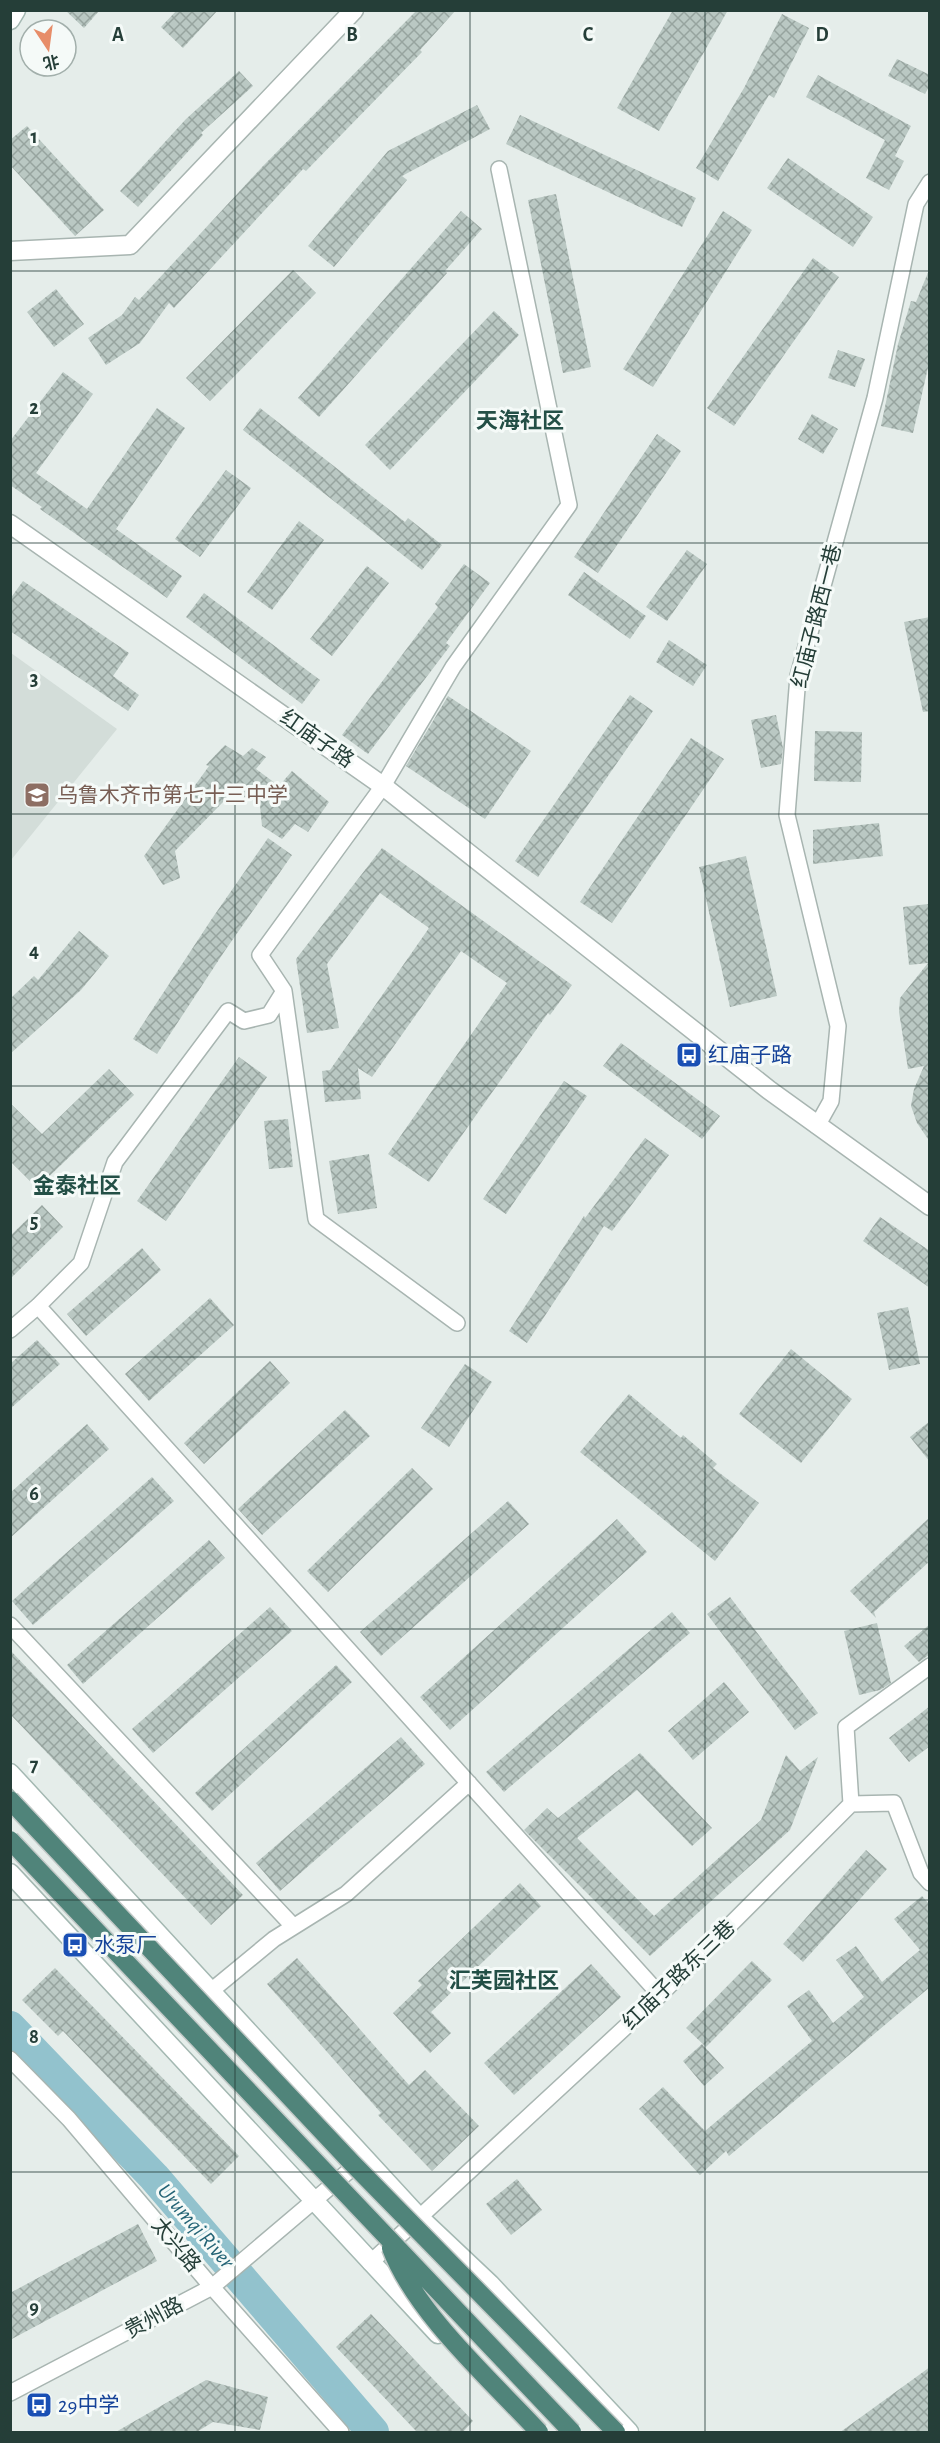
<svg xmlns="http://www.w3.org/2000/svg" width="940" height="2443" viewBox="0 0 940 2443" font-family="'Alegreya Sans','Noto Sans SC',sans-serif">
	<style>
		.built { fill: #d3ddd9 }
		.lines { fill: none; stroke-linecap: round; stroke-linejoin: round }
		.river { stroke: #92c2cd; stroke-width: 32 }
		.building { fill: url(#building-cross-hatch) }
		.minor-casing { stroke: #a8b5b1; stroke-width: 18 }
		.tertiary-casing { stroke: #a8b5b1; stroke-width: 21 }
		.secondary-casing { stroke: #a4b8b2; stroke-width: 21 }
		.minor { stroke: #fff; stroke-width: 15 }
		.tertiary { stroke: #fff; stroke-width: 18 }
		.secondary { stroke: #fff; stroke-width: 18 }
		.trunk-bridge-casing { stroke: #c2c9c7; stroke-width: 21; stroke-linecap: butt }
		.trunk-bridge { stroke: #50847a; stroke-width: 18 }
		.grid { fill: none; stroke: #253e38; stroke-width: 1.5; stroke-opacity: 0.55 }
		.labels { text-anchor: middle; dominant-baseline: central; stroke-width: 6; stroke-linejoin: round; paint-order: stroke }
		.street-label { font-size: 21px; fill: #253e38; stroke: #f5faf8 }
		.education-label { font-size: 21px; fill: #785e54; stroke: #f5faf8; text-anchor: start }
		.transit-label { font-size: 21px; fill: #164399; stroke: #f5faf8; text-anchor: start }
		.neighbourhood-label { font-size: 22px; font-weight: bold; fill: #234f46; stroke: #f5faf8 }
		.water-label { font-size: 22px; font-style: italic; fill: #246476; stroke: #f5faf8 }
		.grid-label { font-size: 20px; text-anchor: middle; font-weight: bold; fill: #253e38; stroke: #f5faf8; stroke-width: 6; stroke-linejoin: round; paint-order: stroke }
	</style>
	<defs>
		<pattern id="building-cross-hatch" width="8" height="8" patternUnits="userSpaceOnUse" patternTransform="scale(1.5)"><rect width="8" height="8" fill="#bac8c3"/><path d="M0 0l8 8M0 8l8-8" fill="none" stroke="#97a49f"/></pattern>
	</defs>
	<rect width="100%" height="100%" fill="#e5edea"/>
	<path class="built" d="M11,653L117,729L11,860Z"/>
	<g class="lines">
		<path class="river" d="M10,2027L154,2177L373,2432"/>
	</g>
	<path class="building" d="M65,10H100L84,28Z
		M177,10H218L183,48L161,27Z
		M417,10H456L420,50L422,52L306,171L303,169L174,308L169,303L140,343L106,365L88,338L122,315L135,297L139,300L263,166Z
		M673,10H728L659,131L617,108Z
		M782,14L809,28L774,98L769,95L718,181L696,168L744,88Z
		M897,59L930,75V85L925,94L888,76Z
		M239,71L253,86L201,133L203,135L138,207L120,191L186,119Z
		M818,75L911,126L895,156L904,161L889,190L866,178L885,140L806,97Z
		M477,105L490,129L402,176L407,180L334,267L308,246L388,151Z
		M520,115L696,198L682,227L506,144Z
		M27,126L104,210L75,236L10,165V140Z
		M788,158L873,217L853,247L767,188Z
		M556,194L591,367L563,373L528,200Z
		M461,211L482,229L445,271L447,273L319,417L298,398Z
		M723,211L752,230L653,387L623,369Z
		M813,258L839,277L734,426L707,408Z
		M293,270L316,293L210,401L186,378Z
		M929,270L930,359L913,433L881,426L898,344L911,301L916,302Z
		M56,289L84,324L54,347L27,312Z
		M494,311L519,335L390,470L365,445Z
		M838,350L865,359L855,387L828,378Z
		M63,372L93,394L36,473L87,509L157,408L185,428L116,529L182,576L167,598L40,509L42,507L10,485V441Z
		M260,408L405,522L408,518L442,545L422,570L243,430Z
		M812,414L838,429L823,454L798,439Z
		M657,434L681,451L598,573L574,557Z
		M226,470L251,488L200,557L175,539Z
		M299,521L324,540L272,610L247,592Z
		M687,550L707,564L667,621L646,607Z
		M464,564L490,583L446,643L450,646L368,754L342,735L438,607L435,604Z
		M367,566L389,583L332,656L310,639Z
		M584,572L646,616L630,639L568,595Z
		M23,581L129,653L113,676L139,695L128,711L10,631V599Z
		M204,593L320,680L302,704L186,617Z
		M930,617V711L923,712L904,622Z
		M669,640L707,665L693,686L656,662Z
		M630,695L653,711L538,877L515,861Z
		M448,696L531,751L485,819L406,766Z
		M776,715L783,748L781,764L761,768L751,720Z
		M815,731L862,732L861,782L814,781Z
		M691,738L724,759L612,923L580,902Z
		M225,745L243,756L252,748L266,757L256,769L279,786L292,771L329,802L308,832L295,824L282,839L262,826L259,795L224,801L175,851L180,878L163,885L144,856L209,766L206,765Z
		M879,823L883,856L813,864V830Z
		M268,838L292,855L224,952L157,1054L133,1039L211,920Z
		M382,848L572,985L550,1015L548,1013L429,1182L388,1154L507,983L461,951L372,1077L358,1068L361,1099L325,1102L322,1071L330,1070L429,928L380,893L327,964L339,1028L307,1033L296,959Z
		M746,856L777,996L730,1007L699,867Z
		M928,904L930,921V1142L917,1123L911,1106L914,1089L924,1066L908,1069L899,1012L900,998L928,963L909,965L903,907Z
		M79,931L109,956L81,990L10,1054V999L34,976L38,980Z
		M621,1043L720,1116L702,1139L603,1066Z
		M239,1057L267,1077L166,1221L137,1201Z
		M109,1069L134,1095L37,1188L10,1161V1103L42,1134Z
		M564,1081L587,1096L506,1214L483,1199Z
		M288,1119L293,1167L269,1169L264,1121Z
		M645,1138L669,1155L612,1231L604,1226L527,1343L509,1331L584,1216L585,1218Z
		M369,1154L377,1208L338,1214L329,1161Z
		M42,1205L63,1227L10,1279V1236Z
		M880,1217L930,1251V1288L863,1241Z
		M142,1248L161,1270L86,1336L67,1314Z
		M210,1298L234,1325L149,1401L125,1374Z
		M908,1307L920,1364L889,1370L877,1313Z
		M37,1340L60,1364L10,1409V1364Z
		M791,1349L852,1399L801,1463L739,1414Z
		M270,1361L290,1383L204,1464L184,1443Z
		M465,1364L492,1382L449,1447L421,1428Z
		M629,1394L681,1438L683,1435L717,1464L713,1468L759,1503L715,1561L580,1452Z
		M345,1410L370,1436L262,1535L238,1509Z
		M930,1421V1462L910,1437Z
		M87,1424L109,1449L10,1538V1493Z
		M412,1468L433,1489L328,1592L307,1571Z
		M152,1477L174,1501L33,1625L12,1601Z
		M508,1501L529,1524L381,1656L360,1632Z
		M930,1517V1561L874,1612L876,1618L850,1591Z
		M617,1519L647,1552L450,1730L420,1697Z
		M209,1540L225,1558L83,1684L67,1665Z
		M730,1597L818,1713L795,1730L707,1614Z
		M270,1607L292,1631L153,1753L132,1729Z
		M672,1612L690,1633L504,1792L486,1772Z
		M877,1623L891,1683L880,1690L859,1695L844,1631Z
		M930,1624V1654L919,1662L904,1646Z
		M10,1650L243,1895L211,1925L10,1714Z
		M336,1665L352,1682L212,1811L195,1793Z
		M724,1682L749,1712L693,1760L668,1731Z
		M930,1706V1746L909,1762L889,1738Z
		M401,1737L425,1764L280,1891L256,1863Z
		M640,1753L712,1828L692,1846L637,1790L577,1838L654,1916L761,1820L786,1755L800,1771L818,1757L790,1830L650,1956L524,1830L547,1808L558,1818Z
		M866,1850L887,1869L803,1962L783,1944Z
		M520,1883L541,1906L431,2012L451,2033L430,2053L393,2013L422,1985L418,1981Z
		M922,1896L930,1905V1987L729,2156L726,2151L700,2175L639,2109L663,2087L705,2131L812,2041L787,2006L809,1990L833,2023L864,1997L836,1960L856,1946L882,1982L920,1950L894,1919Z
		M297,1958L409,2085L425,2070L479,2126L432,2171L378,2115L381,2113L267,1984Z
		M752,1961L772,1980L706,2047L686,2028Z
		M591,1964L621,1997L514,2095L484,2063Z
		M55,1968L239,2156L211,2184L63,2031L58,2036L22,2000Z
		M702,2044L724,2068L704,2086L683,2061Z
		M517,2179L542,2210L511,2235L486,2204Z
		M138,2224L157,2261L10,2340V2293Z
		M371,2314L473,2421L462,2433H418L336,2347Z
		M930,2367V2433H839Z
		M206,2380L268,2397L260,2430L213,2422L195,2433H114Z"/>
	<g class="lines">
		<g class="minor-casing">
			<path id="minor" d="M817,1126L831,1101L838,1026L787,815L798,676L875,398L916,204L930,182
				M38,1306L660,1995
				M457,1323L316,1219L284,991L260,955L383,786L453,667L569,505L499,169
				M10,1330L38,1306L81,1263L115,1162L228,1011L244,1021L269,1015L284,991
				M10,1625L293,1926
				M851,1804L894,1803L921,1873L930,1883
				M211,1991L274,1939L346,1894L469,1783
				M10,2059L69,2119L212,2287L341,2432
				M370,2263L660,1995L851,1804L846,1727L930,1666
				M10,2393L212,2287L363,2159"/>
		</g>
		<g class="tertiary-casing">
			<path id="tertiary" d="M10,251L130,245L354,10
				M10,524L383,786L769,1090L930,1206"/>
		</g>
		<g class="secondary-casing">
			<path id="secondary" d="M10,20L16,10
				M10,1773L419,2217L490,2284L629,2432
				M10,1873L438,2334"/>
		</g>
		<use href="#minor" class="minor"/>
		<use href="#tertiary" class="tertiary"/>
		<use href="#secondary" class="secondary"/>
		<g class="trunk-bridge-casing">
			<path id="trunk-bridge" d="M10,1800L352,2163L616,2432
				M10,1840L572,2432
				M391,2248C416,2314 491,2380 539,2432"/>
		</g>
		<use href="#trunk-bridge" class="trunk-bridge"/>
	</g>
	<path class="grid" d="M235,10V2432M470,10V2432M705,10V2432M10,271H930M10,543H930M10,814H930M10,1086H930M10,1357H930M10,1629H930M10,1900H930M10,2172H930"/>
	<defs>
		<g id="school-square" transform="scale(1.35)"><rect x="-9" y="-9" width="18" height="18" rx="4" fill="#8d6e63" stroke="#f5faf8"/><path d="M0-5L7-2L0 1L-7-2ZM-4 1L0 2.5L4 1V4Q0 6-4 4Z" fill="#fff"/></g>
		<g id="bus-square" transform="scale(1.35)"><rect x="-9" y="-9" width="18" height="18" rx="4" fill="#1a4fb4" stroke="#f5faf8"/><path d="M-5-6H5V4H4V6H2V4H-2V6H-4V4H-5ZM-3.5-4V0h7V-4ZM-3.5 1.2v1.5H-2V1.2ZM2 1.2v1.5H3.5V1.2Z" fill="#fff"/></g>
	</defs>
	<g fill-rule="evenodd">
		<use href="#school-square" x="37" y="795"/>
		<use href="#bus-square" x="689" y="1055"/>
		<use href="#bus-square" x="75" y="1945"/>
		<use href="#bus-square" x="39" y="2405"/>
	</g>
	<g class="labels">
		<g class="street-label">
			<text transform="translate(817 616) rotate(-76)">红庙子路西一巷</text>
			<text transform="translate(317 739) rotate(35)">红庙子路</text>
			<text transform="translate(679 1975) rotate(-44)">红庙子路东三巷</text>
			<text transform="translate(176 2245) rotate(50)">太兴路</text>
			<text transform="translate(154 2318) rotate(-28)">贵州路</text>
		</g>
		<g class="education-label">
			<text x="57" y="795">乌鲁木齐市第七十三中学</text>
		</g>
		<g class="transit-label">
			<text x="708" y="1055">红庙子路</text>
			<text x="94" y="1945">水泵厂</text>
			<text x="58" y="2405">29中学</text>
		</g>
		<g class="neighbourhood-label">
			<text x="520" y="421">天海社区</text>
			<text x="77" y="1186">金泰社区</text>
			<text x="504" y="1981">汇芙园社区</text>
		</g>
		<g class="water-label">
			<text transform="translate(196 2226) rotate(49)">Urumqi River</text>
		</g>
	</g>
	<g class="grid-label">
		<text x="118" y="41">A</text>
		<text x="352" y="41">B</text>
		<text x="588" y="41">C</text>
		<text x="822" y="41">D</text>
		<text x="34" y="143">1</text>
		<text x="34" y="414">2</text>
		<text x="34" y="685">3</text>
		<text x="34" y="957">4</text>
		<text x="34" y="1228">5</text>
		<text x="34" y="1500">6</text>
		<text x="34" y="1771">7</text>
		<text x="34" y="2043">8</text>
		<text x="34" y="2314">9</text>
	</g>
	<rect width="940" height="2443" fill="none" stroke="#253e38" stroke-width="24"/>
	<g transform="translate(48 48) rotate(167)"><circle r="28" fill="#f5faf8" stroke="#a2afab" stroke-width="1.5"/>
	<path d="M0-4.5L10 22L0 15L-10 22Z" fill="#e78d69"/>
	<text y="-9" font-size="16" font-weight="bold" text-anchor="middle" fill="#253e38">北</text>
	</g>
</svg>
